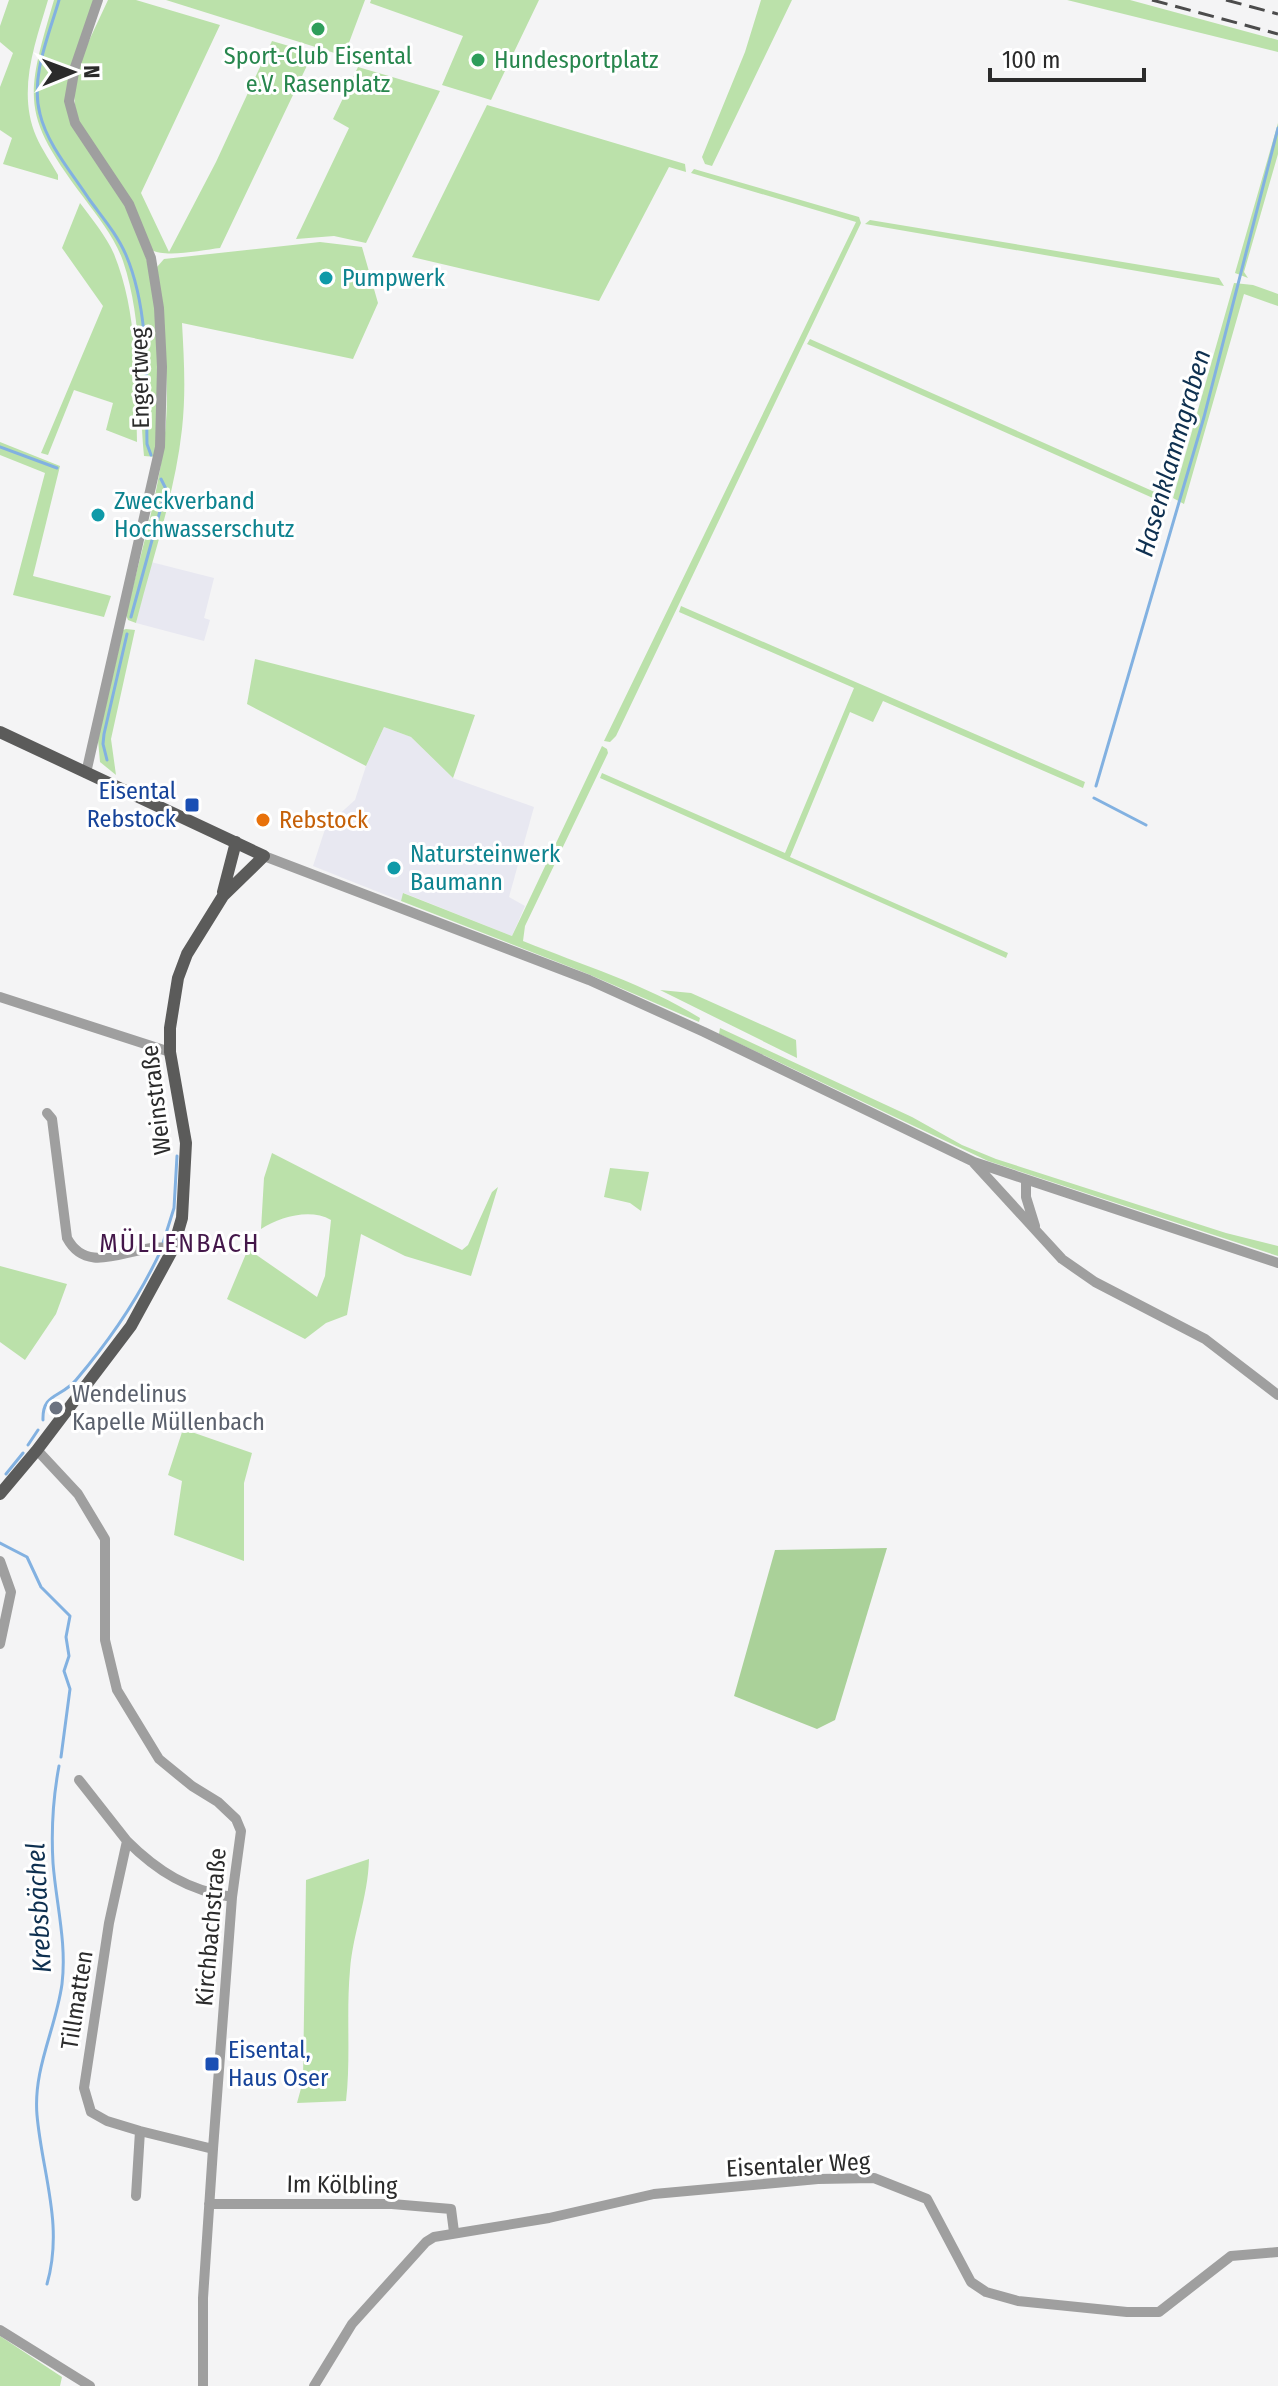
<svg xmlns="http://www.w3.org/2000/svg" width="1278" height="2386" viewBox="0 0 1278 2386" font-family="'Fira Sans Condensed',sans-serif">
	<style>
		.built { fill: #e8e8f1 }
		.green { fill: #bbe1aa }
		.forest { fill: #aad199 }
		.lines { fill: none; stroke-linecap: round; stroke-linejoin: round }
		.stream { stroke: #82b1e1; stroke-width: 3 }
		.minor { stroke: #9f9f9f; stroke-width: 10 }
		.major { stroke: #5b5b5a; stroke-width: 12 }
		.rail { stroke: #4c4c4c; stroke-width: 3; stroke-dasharray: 16 8; stroke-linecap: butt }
		.leisure-dot { fill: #2e9e5b; stroke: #fff; stroke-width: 3 }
		.culture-dot { fill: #0f9aa8; stroke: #fff; stroke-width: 3 }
		.transit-dot { fill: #1a4fb4; stroke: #fff; stroke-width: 3 }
		.food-dot { fill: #e8710a; stroke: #fff; stroke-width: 3 }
		.worship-dot { fill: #6b7280; stroke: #fff; stroke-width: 3 }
		.labels { text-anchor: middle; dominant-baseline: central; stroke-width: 6; stroke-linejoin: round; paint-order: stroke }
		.leisure-label { font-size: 24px; fill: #27864d; stroke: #fff }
		.culture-label { font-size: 24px; fill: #0d838f; stroke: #fff; text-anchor: start }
		.street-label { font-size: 24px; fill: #2b2b2b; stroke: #fff }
		.transit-label { font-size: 24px; fill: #164399; stroke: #fff; text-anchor: end }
		.food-label { font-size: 24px; fill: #c56008; stroke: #fff; text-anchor: start }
		.worship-label { font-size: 24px; fill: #5b616d; stroke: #fff; text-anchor: start }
		.water-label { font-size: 26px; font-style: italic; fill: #0e3050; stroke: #fff }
		.neighbourhood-label { font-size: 26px; letter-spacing: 2px; fill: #44174a; stroke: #fff }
	</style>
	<rect width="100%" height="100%" fill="#f4f4f5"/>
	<path class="built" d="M151,562L214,578L204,618L210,620L204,641L136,623Z
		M384,727L411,737L453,778L534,807L509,897L525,906L512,936L404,893L401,901L313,866L326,826L355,800L366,766Z"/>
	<path class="green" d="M9,0H48C35,44 17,91 36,136C42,150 51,162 58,175V180L3,164L12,138L0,130V87L13,53L0,42V26Z
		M54,0H95L70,71L71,123L134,219L150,271L156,304L159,369L156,457L144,456C138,390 144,324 123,261C115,238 98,217 84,198C21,114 25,99 54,0Z
		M108,0H136L220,25L141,193L169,252L216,162L272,41L313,53L220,248C203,250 166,258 152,250L131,200L79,124L75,106L74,93L79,62Z
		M166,0H365L344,56Z
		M371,0H539L491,100L442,85L463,36L370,3Z
		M761,0H792L712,166L705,164L702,157L745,52Z
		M1067,0H1130L1278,40V52Z
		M358,67L440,91L366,243L334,236L296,239L349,128L333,119Z
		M487,105L685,164L686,172L669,167L599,301L412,257Z
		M1278,123V154L1244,272L1248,278L1235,273Z
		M694,169L859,217L861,223L616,736L610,742L604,741L856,222L691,173Z
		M80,203C92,219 106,236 114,254C138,313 136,380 137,442L106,430L113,403L74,390L48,455L41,453L103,306L62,248Z
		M870,220L1219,278L1224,286L865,224Z
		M320,242L362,247L378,303L353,359L182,323C184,359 186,393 182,429C175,494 152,559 136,623L128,620L126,615C140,555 159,494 165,433C171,379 161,321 157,267L164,259Z
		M1234,283L1253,285L1278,294V306L1244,294L1184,504L1173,498Z
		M810,339L1166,497L1164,503L807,344Z
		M0,442L60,466L33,576L111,596L104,617L13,595L45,473L0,455Z
		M681,606L1085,782L1083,788L883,701L873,722L850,712L790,857L1008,953L1006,958L600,778L602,773L785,853L854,688L679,612Z
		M126,629L135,630L111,739L116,775L100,762L98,740L123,630Z
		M255,659L475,715L453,778L411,737L384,727L366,766L247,704Z
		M602,746L607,749L608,753L525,926L523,941C582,965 645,984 700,1018L699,1022L588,974L401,901L403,893L512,936Z
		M660,990L691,993L796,1040L797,1058Z
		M720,1028L912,1117L962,1145L996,1159L1226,1233L1278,1246V1256L988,1161L719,1034Z
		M272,1153L462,1250L468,1245L492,1192L498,1187L471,1276L405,1256L361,1234L347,1315L326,1323L305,1339L227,1299L248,1249L317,1297L325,1276L331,1220C310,1208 280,1217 261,1229L264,1178Z
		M610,1168L649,1172L641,1211L630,1203L604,1197Z
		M0,1266L67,1284L56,1314L25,1360L0,1342Z
		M183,1429L252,1453L244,1483V1561L174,1535L182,1481L168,1475Z
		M369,1859C368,1898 353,1932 350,1970C346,2014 351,2058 346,2101L297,2103L303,2081L306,1880Z
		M0,2336L62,2377L60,2386H0Z"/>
	<path class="forest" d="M887,1548L835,1720L817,1729L734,1696L775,1550Z"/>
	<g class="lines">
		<path class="stream" d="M59,0C49,35 30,77 40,114C47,144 72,173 89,199C102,217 117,234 126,255C150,311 146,384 147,444L151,455
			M0,447L57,468
			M131,617L166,489L161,479
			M107,760L103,744L104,734L127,634
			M1096,786L1204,417L1278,128
			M1094,798L1146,825
			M163,1243L174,1208L177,1156
			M43,1420C42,1393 61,1398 76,1380C110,1340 139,1298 161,1250
			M28,1445L38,1430
			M6,1474L23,1453
			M0,1543L27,1557L41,1587L70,1616L66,1637L69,1656L64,1671L70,1689L61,1757
			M47,2284C64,2225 42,2173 37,2115C33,2069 56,2028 62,1984C67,1943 56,1903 53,1863C51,1829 53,1798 59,1766"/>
		<path class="minor" d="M86,773L160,447L162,367L159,308L151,258L129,204L75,123L69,101L75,67L98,0
			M264,856L589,980L704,1032L974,1162L1278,1263
			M0,997L170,1052
			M47,1113L52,1119L67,1238C90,1281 137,1239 173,1249
			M974,1163L1062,1259L1095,1282L1205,1339L1278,1395
			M1026,1180V1197L1035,1226
			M37,1450L78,1494L105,1539V1640L117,1690L159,1759L192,1786L218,1802L236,1819L241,1831L232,1897L213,2149L203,2298V2386
			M0,1561L11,1592L0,1644
			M79,1780L127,1841
			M213,2149L140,2131L107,2121L91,2112L84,2088L109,1923L127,1841C157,1871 189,1891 232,1897
			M136,2196L140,2131
			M209,2204H392L451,2209L454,2232
			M0,2330L90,2386
			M314,2386L352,2324L426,2242L434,2237L549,2218L654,2194L818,2179L874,2178L927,2199L971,2282L986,2292L1018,2301L1127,2312H1159L1231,2256L1278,2252"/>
		<path class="major" d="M0,732L264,856L223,896L187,954L178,978L170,1028V1052L186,1143L182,1218L173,1249L131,1326L37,1450L0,1494
			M223,892L236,842"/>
		<path class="rail" d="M1152,0L1278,34
			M1226,0L1278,14"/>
	</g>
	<g class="leisure-dot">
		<circle cx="318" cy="29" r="8"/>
		<circle cx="478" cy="60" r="8"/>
	</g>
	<g class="culture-dot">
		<circle cx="326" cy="278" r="8"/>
		<circle cx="98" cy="515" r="8"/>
		<circle cx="394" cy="868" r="8"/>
	</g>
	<g class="transit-dot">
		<rect x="184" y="797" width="16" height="16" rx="4"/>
		<rect x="204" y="2056" width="16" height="16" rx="4"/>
	</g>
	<circle class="food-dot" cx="263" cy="820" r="8"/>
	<circle class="worship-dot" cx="56" cy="1408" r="8"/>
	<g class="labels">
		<g class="leisure-label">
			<text x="318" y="56">Sport-Club Eisental<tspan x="318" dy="28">e.V. Rasenplatz</tspan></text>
			<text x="494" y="60" text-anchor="start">Hundesportplatz</text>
		</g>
		<g class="culture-label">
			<text x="342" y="278">Pumpwerk</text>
			<text x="114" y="501">Zweckverband<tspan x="114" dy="28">Hochwasserschutz</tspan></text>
			<text x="410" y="854">Natursteinwerk<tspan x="410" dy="28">Baumann</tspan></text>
		</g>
		<g class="street-label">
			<text transform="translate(140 378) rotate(-91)">Engertweg</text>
			<text transform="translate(156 1100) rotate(-97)">Weinstraße</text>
			<text transform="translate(211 1927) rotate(-85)">Kirchbachstraße</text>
			<text transform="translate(77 2000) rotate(-81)">Tillmatten</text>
			<text transform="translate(798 2165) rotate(-3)">Eisentaler Weg</text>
			<text transform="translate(342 2185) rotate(1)">Im Kölbling</text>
		</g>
		<g class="transit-label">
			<text x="176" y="791">Eisental<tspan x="176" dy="28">Rebstock</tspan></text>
			<text x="228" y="2050" text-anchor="start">Eisental,<tspan x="228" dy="28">Haus Oser</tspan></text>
		</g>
		<g class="food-label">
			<text x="279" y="820">Rebstock</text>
		</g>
		<g class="worship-label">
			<text x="72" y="1394">Wendelinus<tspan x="72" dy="28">Kapelle Müllenbach</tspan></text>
		</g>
		<g class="water-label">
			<text transform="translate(1173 453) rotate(-74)">Hasenklammgraben</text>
			<text transform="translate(39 1908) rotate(-93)">Krebsbächel</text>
		</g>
		<g class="neighbourhood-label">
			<text x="180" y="1243">MÜLLENBACH</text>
		</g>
	</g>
	<g transform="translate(72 72) rotate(89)" stroke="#ffffff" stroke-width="6" paint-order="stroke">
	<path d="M0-6L14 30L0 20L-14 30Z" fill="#2b2b2b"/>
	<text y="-12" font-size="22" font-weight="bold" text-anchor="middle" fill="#2b2b2b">N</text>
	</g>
	<path d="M990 68v12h154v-12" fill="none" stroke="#2b2b2b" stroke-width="4"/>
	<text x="1002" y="68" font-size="24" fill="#2b2b2b" stroke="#ffffff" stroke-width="6" paint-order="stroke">100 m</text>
</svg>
